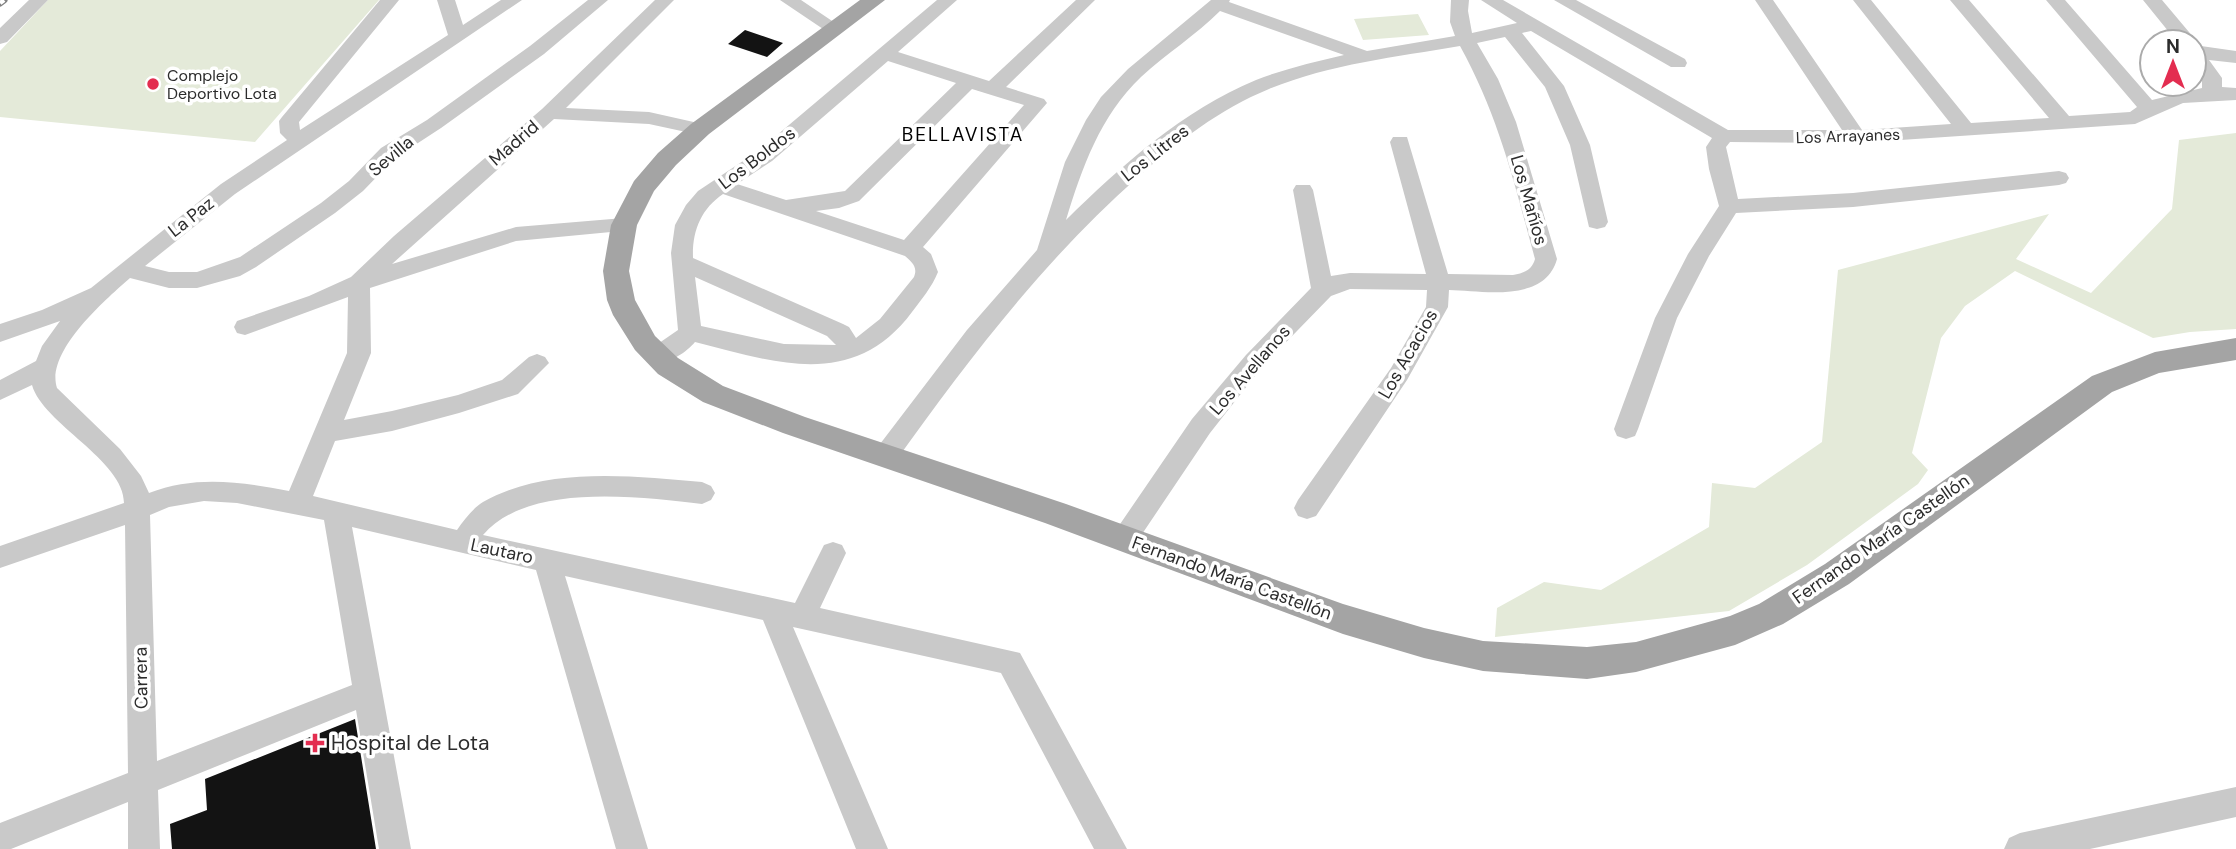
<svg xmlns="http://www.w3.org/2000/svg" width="2236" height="849" viewBox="0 0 2236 849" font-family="'DM Sans',sans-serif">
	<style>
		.green { fill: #e4ead9 }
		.building { fill: #131313 }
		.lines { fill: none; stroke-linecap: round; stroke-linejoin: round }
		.minor { fill: #c9c9c9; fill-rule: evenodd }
		.major { fill: #a4a4a4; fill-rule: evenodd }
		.rail-casing { stroke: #818181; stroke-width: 7 }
		.rail { stroke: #fff; stroke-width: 4.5; stroke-dasharray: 13; stroke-linecap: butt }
		.poi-dot { fill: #e32d50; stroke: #fff; stroke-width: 2.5 }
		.labels { text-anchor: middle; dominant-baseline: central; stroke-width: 7; stroke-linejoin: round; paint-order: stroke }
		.far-poi-label { font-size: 16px; fill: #2c2c2c; stroke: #fff; text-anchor: start }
		.far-street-label { font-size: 16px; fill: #2c2c2c; stroke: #fff }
		.street-label { font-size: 18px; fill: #2c2c2c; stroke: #fff }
		.neighbourhood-label { font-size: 19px; letter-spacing: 2px; fill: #000; stroke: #fff }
		.near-poi-label { font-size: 21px; fill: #2c2c2c; stroke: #fff; text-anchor: start }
	</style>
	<rect width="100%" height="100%" fill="#fff"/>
	<path class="green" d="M48,0H379L255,142L0,117V51Z
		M1418,14L1429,35L1363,40L1354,19Z
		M2236,133V329L2190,332L2153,338L2015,271L1965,306L1941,338L1912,453L1928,470L1918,484L1807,565L1729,611L1495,637L1497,608L1544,582L1601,590L1709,527L1712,483L1755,488L1822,442L1838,270L2049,214L2016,259L2091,293L2172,209L2179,140Z"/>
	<path class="building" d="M745,30L783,43L767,57L728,44Z
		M355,719L376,849H172L170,824L207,810L205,779Z"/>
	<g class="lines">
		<path class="minor" d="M29,0H48L7,42L0,44V28Z
			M380,0H399L299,122L300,130L448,35L437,0H455L463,25L501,0H522L235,194L145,266L169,272H197L240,257L321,203L349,181L381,148L427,120L530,46L588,0H608L544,54L441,128L395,158L363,191L335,213L256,267L240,276L197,288H169L130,278C105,300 45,352 57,388L120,449L141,476L149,493C196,475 241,482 289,491L347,353L348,297L245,335L237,333L234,327L237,321L309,296L351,277L394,236L542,109L655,0H674L566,108L649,112L707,125L710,129L707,133L700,135L649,124L554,119L392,264L516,227L624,218L632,220L635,225L632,230L516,241L370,288L371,353L344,420L392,411L458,395L502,380L529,357L537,354L545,357L549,363L518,394L459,413L392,431L335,441L313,496L457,530C464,520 472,509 483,502C546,466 632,476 702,482L711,486L715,493L711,500L702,504C640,497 528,482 483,535L795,603L824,545L833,542L842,545L846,553L820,608L1020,653L1127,849H1094L1001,673L793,627L888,849H856L763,620L565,576L648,849H616L536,570L352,527L411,849H379L356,710L158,790L160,849H128V802L11,849H0V823L128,773L125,525L0,568V546L124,503C124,460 43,424 32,385L0,400V380L36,361L42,346L60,321L0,342V324L42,310L91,288L221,184L287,140L280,133L279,121L282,117ZM204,501L237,503L324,520L352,685L157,761L150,515L169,507Z
			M780,0H801L844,29L841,33H829Z
			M937,0H957L898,52L989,81L1076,0H1095L1006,87L1044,99L1047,103L923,247L931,254L938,272C932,287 921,300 912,312C853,391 775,362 695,342C685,354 664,367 649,362L645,356L649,350L678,330L671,253L675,225L686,205L698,191L758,151ZM888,61L956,83L845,191L786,200L737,184L772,161ZM972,89L1024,105L904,240L816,211L839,208L859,201ZM723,194L905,256C912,262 918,267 914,277L880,319L856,338L849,327L843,324L693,258C692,231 701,209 723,194ZM695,277L827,336L836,345L784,344L701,326Z
			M1211,0H1230L1229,2L1367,51L1455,36L1450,22L1451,0H1469L1468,11L1472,33L1517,23L1481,0H1503L1728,130H1842L1755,0H1773L1862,130L1951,124L1853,0H1871L1971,123L2049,118L1950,0H1969L2069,116L2130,112L2137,107L2046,0H2065L2152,100L2202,88V78L2194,65V45L2236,51V63L2209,60L2222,78V87L2236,88V100L2183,103L2135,124L1856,143L1730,142L1726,147L1738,199L1853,193L2059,171L2066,173L2069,178L2066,183L2059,185L1853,207L1736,213L1709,256L1677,318L1638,429L1635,436L1626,439L1617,436L1614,429L1655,318L1688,254L1719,206L1709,169L1706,147L1712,138L1531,31L1522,33L1564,86L1590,145L1608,222L1605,227L1597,229L1589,227L1570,145L1545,87L1505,37L1477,43L1498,79L1516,122L1557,259C1545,303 1484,291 1449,290L1448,307L1407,380L1316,516L1307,519L1298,516L1294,508L1298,500L1391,368L1426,307L1427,290L1350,289L1331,296L1262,367L1210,433L1134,546L1125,549L1116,546L1112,538L1116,530L1192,419L1246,355L1311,288L1293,190L1296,185H1310L1313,190L1331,276L1350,273L1426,274L1390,142L1393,137H1407L1448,274L1513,275C1524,273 1532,270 1535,259C1514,182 1499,117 1460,46C1396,57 1330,64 1269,89C1220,109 1177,142 1138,177C1044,260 968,360 895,462L886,465L877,462L874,455L877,448L967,330L1037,250L1065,162L1086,120L1101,97L1128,69ZM1220,11L1344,55C1314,62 1284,69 1256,80C1183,110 1121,166 1066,220C1082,168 1100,116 1141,77C1166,54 1196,35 1220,11Z
			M1554,0H1576L1685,59L1687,63L1685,67H1671Z
			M2143,0H2162L2194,38L2196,42L2194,45V42H2177Z
			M2236,787V817L2090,849H2004L2009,838L2020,833Z"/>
		<path class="major" d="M860,0H885L709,134L676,165L654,191L637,225L629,271L635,300L655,336L678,358L723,386L805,417L1066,504L1343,604L1424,628L1483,641L1587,647L1636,642L1730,616L1759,604L1825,564L2092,376L2155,352L2236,338V360L2159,373L2112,392L1849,584L1783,624L1735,645L1636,672L1587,679L1483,671L1424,658L1343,634L1045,523L783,433L703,402L658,374L635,350L613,315L607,300L603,271L611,225L634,181L658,153L691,124Z"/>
		<g class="rail-casing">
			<path id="rail" d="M0,3L4,0"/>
		</g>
		<use href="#rail" class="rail"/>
	</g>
	<g class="poi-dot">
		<circle cx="153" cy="84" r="7"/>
		<path d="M311.5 732.5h7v7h7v7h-7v7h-7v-7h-7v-7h7z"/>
	</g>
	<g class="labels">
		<g class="far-poi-label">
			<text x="167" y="75">Complejo<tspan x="167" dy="18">Deportivo Lota</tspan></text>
		</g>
		<g class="far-street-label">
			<text transform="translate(1848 136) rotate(-2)">Los Arrayanes</text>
		</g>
		<g class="street-label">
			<text transform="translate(514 143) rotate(-41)">Madrid</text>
			<text transform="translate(1155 153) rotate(-38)">Los Litres</text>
			<text transform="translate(391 156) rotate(-40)">Sevilla</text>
			<text transform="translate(757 158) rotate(-37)">Los Boldos</text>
			<text transform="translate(1529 200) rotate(74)">Los Mañíos</text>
			<text transform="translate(191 217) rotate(-38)">La Paz</text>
			<text transform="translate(1408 354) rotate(-60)">Los Acacios</text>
			<text transform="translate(1250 370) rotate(-49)">Los Avellanos</text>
			<text transform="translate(1881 539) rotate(-35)">Fernando María Castellón</text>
			<text transform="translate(502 551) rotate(12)">Lautaro</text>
			<text transform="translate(1232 578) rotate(20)">Fernando María Castellón</text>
			<text transform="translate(141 678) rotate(-91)">Carrera</text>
		</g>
		<g class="neighbourhood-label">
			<text x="963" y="134">BELLAVISTA</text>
		</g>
		<g class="near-poi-label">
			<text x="331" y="743">Hospital de Lota</text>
		</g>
	</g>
	<g transform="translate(2173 63)"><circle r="33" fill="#ffffff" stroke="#ababab" stroke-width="2"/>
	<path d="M0-5L12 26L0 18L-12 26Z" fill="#e32d50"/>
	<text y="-10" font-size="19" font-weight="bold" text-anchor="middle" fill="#2c2c2c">N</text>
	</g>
</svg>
